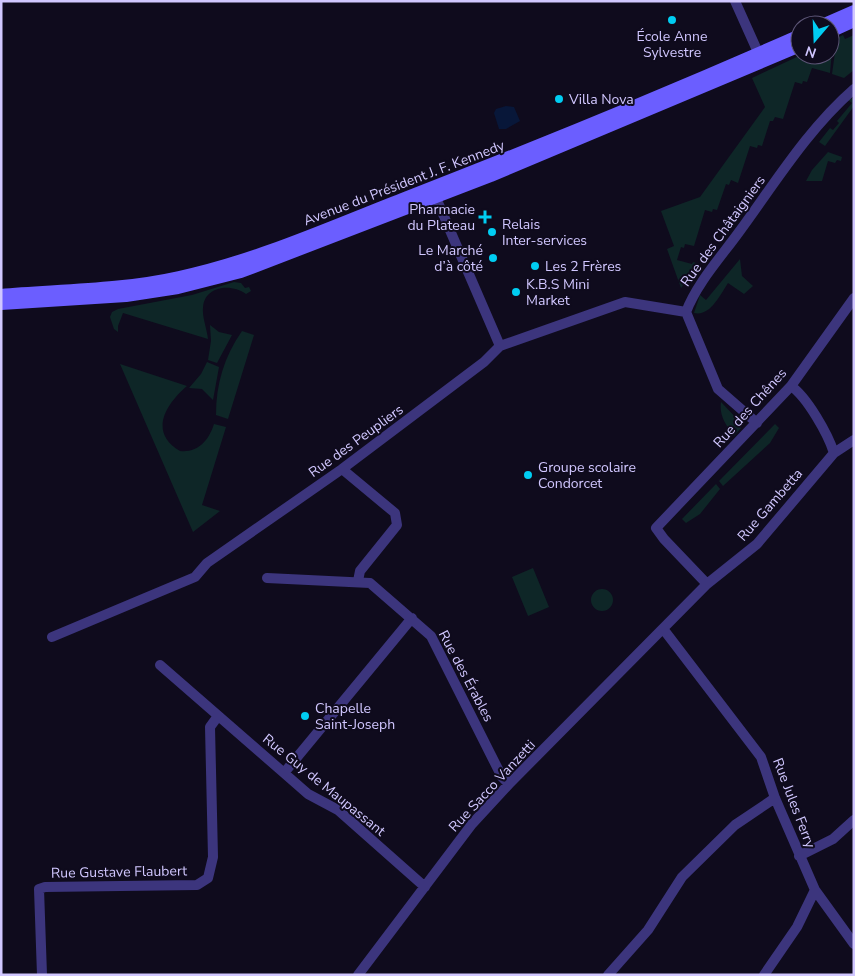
<svg xmlns="http://www.w3.org/2000/svg" width="855" height="976" viewBox="0 0 855 976" font-family="'Nunito Sans',sans-serif">
	<style>
		.green { fill: #0e2627 }
		.water { fill: #081739 }
		.lines { fill: none; stroke-linecap: round; stroke-linejoin: round }
		.street { stroke: #3c357d; stroke-width: 10 }
		.secondary { stroke: #6b5eff; stroke-width: 12 }
		.poi-dot { fill: #00cdf2; stroke: #0f0b1d; stroke-width: 2 }
		.labels { text-anchor: middle; dominant-baseline: central; stroke-width: 4; stroke-linejoin: round; paint-order: stroke }
		.poi-label { font-size: 14px; fill: #d1c7ff; stroke: #0f0b1d; text-anchor: start }
		.street-label { font-size: 14px; fill: #d1c7ff; stroke: #0f0b1d }
	</style>
	<rect width="100%" height="100%" fill="#0f0b1d"/>
	<path class="green" d="M843,35L845,39L854,35V70L844,78L832,74L837,38Z
		M833,40L830,73L812,68L807,82L803,81L802,84L795,82L783,119L775,117L773,121H770L762,146L758,145L757,148L750,146L738,183L731,180L729,185L726,184L717,210L713,209L712,212L705,210L694,246L685,244L684,248L681,247L677,260L692,264L693,262L699,264L681,288L667,249L674,246L661,211L700,197L765,107L752,78L801,55H830V41Z
		M849,96L851,99L854,97V106L825,146L819,142L830,128L833,130L839,123L837,121L852,103L847,99Z
		M828,152L842,157L841,161L837,160L835,163L828,161L822,181H806L812,170Z
		M740,259L742,276L753,286L744,294L728,283C720,295 710,317 694,313L700,295L706,300Z
		M234,282L241,283L245,288L249,287L251,291L246,294C231,283 204,286 203,308C202,317 207,329 208,339L123,313L118,326V332L114,329L110,317L112,312L118,309L192,295Z
		M210,325L219,332L232,335L217,363L208,360L211,341Z
		M242,331L254,335L228,419L216,415C216,384 224,357 242,331Z
		M207,362L219,367L213,400L202,389L189,388L201,374Z
		M120,364L187,386C166,404 148,432 180,451C198,453 209,440 214,424L226,427L202,505L220,511L193,532Z
		M721,402L740,422L741,428L734,436C726,425 719,416 721,402Z
		M775,424L779,428L770,443L723,486L719,481Z
		M716,484L720,489L700,514L686,523L682,519Z
		M533,568L549,607L528,616L512,577Z
		M591 600a11 11 0 1 1 22 0a11 11 0 1 1-22 0Z"/>
	<path class="water" d="M506,106L514,107L520,121L506,129H499L494,113L496,109Z"/>
	<g class="lines">
		<path class="street" d="M735,1L761,59
			M433,191L500,346
			M791,386C807,397 828,434 834,453
			M757,423L718,389L686,312C697,283 721,257 739,232C775,183 808,129 854,89
			M342,469L395,513L397,525L360,571L358,581
			M267,578L370,583L431,636L502,777L509,784
			M707,584L664,539L656,528L791,386L854,298
			M664,630L761,757L775,798L815,890L854,944
			M52,637L195,577L207,563L342,469L484,362L500,346L625,302L686,312
			M160,665L284,773L308,794L338,810L425,887
			M284,773L412,618
			M799,856L833,839L854,820
			M42,975L39,889L45,887L197,885L208,878L213,857L210,727L218,716
			M358,975L472,824L509,784L707,584L757,544L834,453L854,440
			M608,975L648,930L682,877L735,825L775,798
			M764,975L797,927L815,890"/>
		<path class="secondary" d="M822,25L854,11
			M830,32L854,21
			M1,295C60,290 121,290 179,277C258,260 332,226 407,197C539,146 671,92 800,35
			M1,304L126,296L178,288L241,272L491,176L800,46"/>
	</g>
	<g class="poi-dot">
		<circle cx="672" cy="20" r="5"/>
		<circle cx="559" cy="99" r="5"/>
		<path d="M482.5 209.5h5v5h5v5h-5v5h-5v-5h-5v-5h5z"/>
		<circle cx="492" cy="232" r="5"/>
		<circle cx="493" cy="258" r="5"/>
		<circle cx="535" cy="266" r="5"/>
		<circle cx="516" cy="292" r="5"/>
		<circle cx="528" cy="475" r="5"/>
		<circle cx="305" cy="716" r="5"/>
	</g>
	<g class="labels">
		<g class="poi-label">
			<text x="672" y="36" text-anchor="middle">École Anne<tspan x="672" dy="16">Sylvestre</tspan></text>
			<text x="569" y="99">Villa Nova</text>
			<text x="475" y="209" text-anchor="end">Pharmacie<tspan x="475" dy="16">du Plateau</tspan></text>
			<text x="502" y="224">Relais<tspan x="502" dy="16">Inter-services</tspan></text>
			<text x="483" y="250" text-anchor="end">Le Marché<tspan x="483" dy="16">d’à côté</tspan></text>
			<text x="545" y="266">Les 2 Frères</text>
			<text x="526" y="284">K.B.S Mini<tspan x="526" dy="16">Market</tspan></text>
			<text x="538" y="467">Groupe scolaire<tspan x="538" dy="16">Condorcet</tspan></text>
			<text x="315" y="708">Chapelle<tspan x="315" dy="16">Saint-Joseph</tspan></text>
		</g>
		<g class="street-label">
			<text transform="translate(404 183) rotate(-21)">Avenue du Président J. F. Kennedy</text>
			<text transform="translate(723 231) rotate(-54)">Rue des Châtaigniers</text>
			<text transform="translate(750 408) rotate(-48)">Rue des Chênes</text>
			<text transform="translate(356 441) rotate(-36)">Rue des Peupliers</text>
			<text transform="translate(770 505) rotate(-49)">Rue Gambetta</text>
			<text transform="translate(466 676) rotate(62)">Rue des Érables</text>
			<text transform="translate(324 785) rotate(39)">Rue Guy de Maupassant</text>
			<text transform="translate(492 786) rotate(-47)">Rue Sacco Vanzetti</text>
			<text transform="translate(794 803) rotate(69)">Rue Jules Ferry</text>
			<text transform="translate(119 872) rotate(-1)">Rue Gustave Flaubert</text>
		</g>
	</g>
	<rect width="855" height="976" fill="none" stroke="#d1c7ff" stroke-width="5"/>
	<g transform="translate(815 40) rotate(199)"><circle r="24" fill="#0f0b1d" stroke="#5d5677"/>
	<path d="M0-4L9 19L0 12L-9 19Z" fill="#00cdf2"/>
	<text y="-8" font-size="14" font-weight="bold" text-anchor="middle" fill="#d1c7ff">N</text>
	</g>
</svg>
